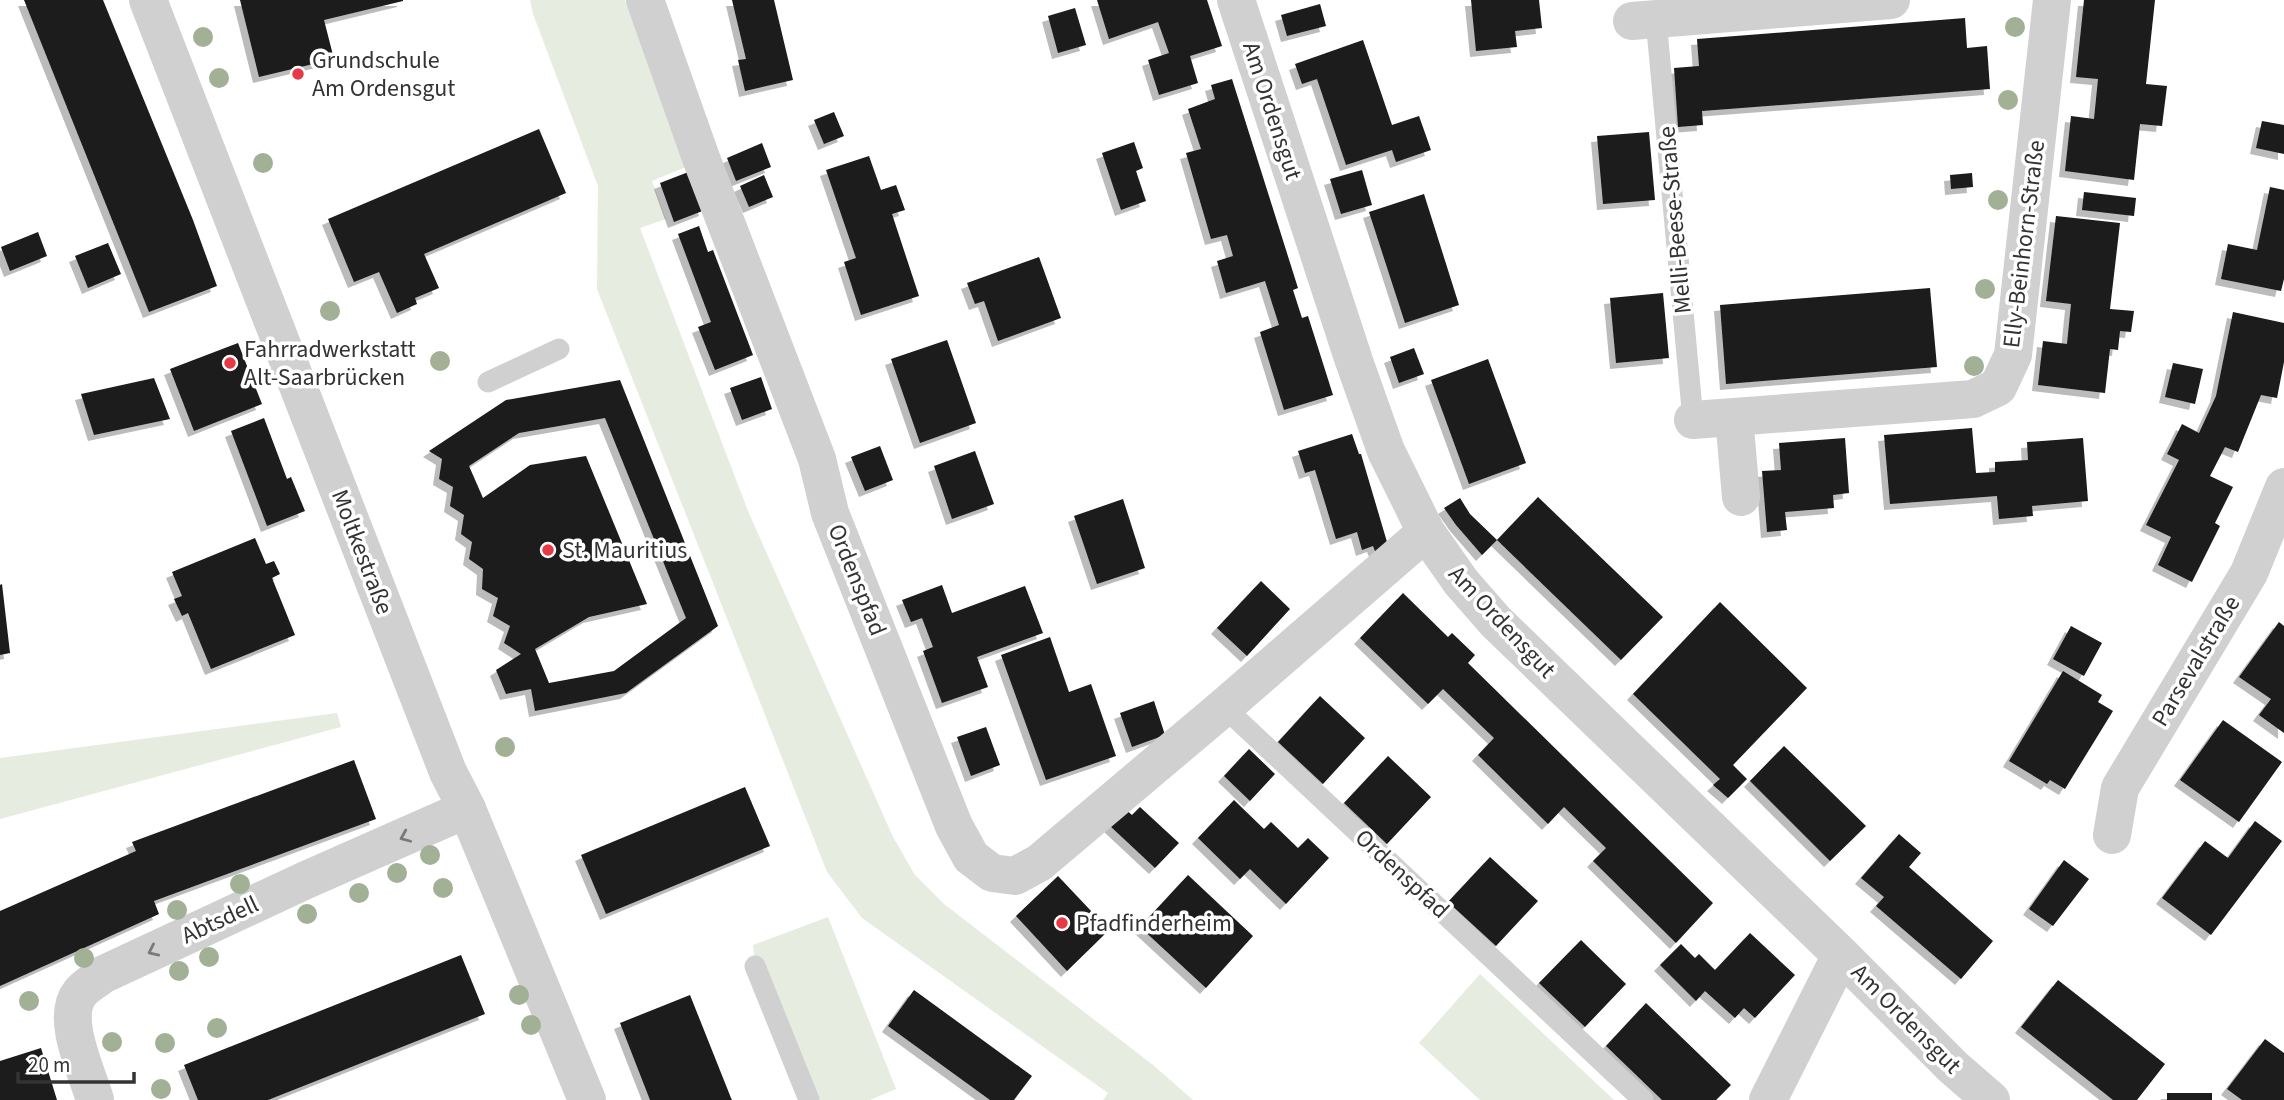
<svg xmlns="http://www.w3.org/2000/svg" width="2284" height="1100" viewBox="0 0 2284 1100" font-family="'Source Sans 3',sans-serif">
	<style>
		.green { fill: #e6ecdf }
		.building { fill: #1a1a1a; fill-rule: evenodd; filter: url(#shadow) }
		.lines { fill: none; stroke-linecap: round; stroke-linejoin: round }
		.service { stroke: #d0d0d0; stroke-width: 21 }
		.minor { stroke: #d0d0d0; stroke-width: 38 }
		.tertiary { stroke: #d0d0d0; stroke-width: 38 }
		.tree { fill: #a2b095 }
		.oneway { stroke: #7a7a7a }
		.poi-dot { fill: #e63946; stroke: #fff; stroke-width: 2.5 }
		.labels { text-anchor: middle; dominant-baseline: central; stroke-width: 7; stroke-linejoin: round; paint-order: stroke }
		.poi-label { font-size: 24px; fill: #333; stroke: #fff; text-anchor: start }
		.street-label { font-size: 24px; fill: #333; stroke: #fff }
	</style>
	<defs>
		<filter id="shadow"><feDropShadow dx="-6" dy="6" stdDeviation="0" flood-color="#0004"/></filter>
	</defs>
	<rect width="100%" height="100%" fill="#fff"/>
	<path class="green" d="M530,0H625L686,167L652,181L666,219L640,228L748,511L893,837L915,875L944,904L1153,1065L1193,1100H1103L1108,1093L862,918L827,872L597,289L598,186L533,14Z
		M337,713L341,727L0,819V758Z
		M828,917L896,1089L870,1100H809L755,966L753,945Z
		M1480,974L1614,1100H1480L1419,1043Z"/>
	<path class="building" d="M24,0H103L193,220L217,286L149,312Z
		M240,0H403V1L324,20L334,59L259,77Z
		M732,0H774L793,80L745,91L738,60L746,59Z
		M1097,0H1207L1222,46L1190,56L1198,83L1159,95L1148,60L1169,53L1158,22L1109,39Z
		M1471,0H1539L1542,28L1515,31L1517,47L1476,51Z
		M2084,0H2155L2146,84L2167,86L2162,126L2140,124L2134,180L2065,171L2071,116L2094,119L2098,79L2076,77Z
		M1320,4L1326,26L1287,36L1281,15Z
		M1075,8L1086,45L1058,53L1048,16Z
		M1965,18L1967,48L1987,46L1990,89L1702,111L1703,125L1678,127L1674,68L1699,66L1697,39Z
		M1363,40L1392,125L1419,116L1431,150L1396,162L1392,150L1346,165L1317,79L1302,84L1295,64Z
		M1232,79L1298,288L1293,290L1302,318L1308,316L1333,395L1284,410L1260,332L1279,325L1265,281L1226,293L1217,261L1233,256L1227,235L1211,239L1186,153L1201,149L1188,109L1215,99L1211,85Z
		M834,112L844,136L824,144L814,120Z
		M2262,121L2284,125V154L2256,148Z
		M539,129L566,193L424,254L439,288L415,298L417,304L397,313L379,272L354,282L328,219Z
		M1649,132L1655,200L1603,204L1597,136Z
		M1134,142L1143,168L1136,171L1146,201L1121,210L1102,153Z
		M762,143L771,167L736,181L727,158Z
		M869,156L881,190L896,185L905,210L892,214L919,296L861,315L844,262L856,258L826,170Z
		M1362,170L1372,205L1341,214L1330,179Z
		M691,171L705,210L674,222L660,183Z
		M1972,173L1973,187L1951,189L1950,175Z
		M764,175L773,197L749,207L740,186Z
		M2270,187L2284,190V279L2281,291L2221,279L2228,244L2257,250Z
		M2084,192L2136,198L2134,216L2082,210Z
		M1424,194L1459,305L1405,323L1369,212Z
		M2056,216L2120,223L2110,309L2134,311L2131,332L2120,331L2118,350L2110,349L2105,393L2038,385L2043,341L2067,344L2071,304L2046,301Z
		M699,226L708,252L713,250L753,355L715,370L698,327L711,322L678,234Z
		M38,232L47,256L10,271L1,247Z
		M108,243L121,274L88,288L75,256Z
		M1039,257L1061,318L998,341L984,301L975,304L967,283Z
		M1930,288L1937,367L1726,384L1720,305Z
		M1663,293L1669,358L1616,363L1610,298Z
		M2233,312L2284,323V362L2277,398L2261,395L2238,452L2225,447L2210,476L2233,487L2215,523L2220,526L2192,582L2158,565L2171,537L2146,525L2179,460L2167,454L2182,424L2199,433L2216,396Z
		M947,340L976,423L920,443L891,359Z
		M238,343L262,404L194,431L170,369Z
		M1414,348L1424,374L1399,383L1390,357Z
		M1488,359L1526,463L1469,484L1431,380Z
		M2173,363L2203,369L2195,404L2165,397Z
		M761,377L772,409L742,420L730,388Z
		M154,378L170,419L94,435L81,394Z
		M620,380L718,626L626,693L535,711L531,689L506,694L496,670L521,654L504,643L510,626L493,616L498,598L482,589L483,569L469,559L472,542L461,534L464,515L450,506L453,487L439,479L442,459L429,451L506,400ZM605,418L686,618L614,671L549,683L535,649L589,617L647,604L586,456L530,465L483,498L469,466L519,433Z
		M264,418L287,479L291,477L305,511L267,526L231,431Z
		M1972,428L1976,473L1995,472V462L2028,460L2027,442L2083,438L2088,501L2032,506L2033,516L1999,519L1997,496L1890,504L1884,435Z
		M1352,434L1359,454H1361L1387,542L1379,561L1373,546L1362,550L1357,532L1336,539L1315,470L1305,473L1298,451Z
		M1845,438L1849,493L1833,495L1834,508L1785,512L1787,530L1767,532L1762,471L1781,470L1779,443Z
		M880,446L893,480L865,491L851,457Z
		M975,451L994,504L952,519L934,466Z
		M1538,497L1663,617L1621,660L1497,540L1482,555L1456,525L1444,508L1460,498L1470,514L1497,540Z
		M1123,499L1145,568L1097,584L1074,516Z
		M255,538L266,564L274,561L280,574L272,578L295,635L211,669L188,613L182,616L174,599L182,596L172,572Z
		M1261,581L1290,609L1247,656L1217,628Z
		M2,584L10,653L0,655V585Z
		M942,585L952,613L1025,586L1043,633L977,657L988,687L942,703L923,651L933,647L922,618L911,622L902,600Z
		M1403,593L1448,637L1452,633L1475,655L1468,663L1713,903L1676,943L1593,861L1606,848L1564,807L1548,824L1478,755L1494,738L1443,689L1428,704L1360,638Z
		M1720,602L1807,688L1733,765L1747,779L1728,798L1713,785L1720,779L1633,694Z
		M2279,622L2284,626V733L2259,715L2271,699L2239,677Z
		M2071,626L2102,643L2084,676L2053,659Z
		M1050,637L1069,692L1091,684L1116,756L1046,780L1001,655Z
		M2063,671L2102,695L2098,702L2113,711L2065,789L2050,780L2047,784L2009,761Z
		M1320,696L1365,738L1323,784L1278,742Z
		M1154,701L1165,735L1132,747L1120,713Z
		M2223,720L2282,762L2239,822L2180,780Z
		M986,727L1000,765L971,776L957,737Z
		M1784,746L1866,826L1830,861L1750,781Z
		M1249,749L1275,774L1250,801L1224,776Z
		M1388,756L1431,797L1387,844L1344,803Z
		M354,760L376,819L154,901L159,914L0,986V911L136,851L132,842Z
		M745,787L770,846L606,914L581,855Z
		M1234,800L1264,829L1271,822L1298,848L1308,838L1329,858L1286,904L1250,869L1240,879L1198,838Z
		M1140,807L1179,843L1155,868L1109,825L1124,808L1132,815Z
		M2255,821L2282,841L2211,935L2162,898L2205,841L2228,858Z
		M1899,834L1921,853L1909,867L1993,941L1961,979L1876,906L1884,897L1861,878Z
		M1490,857L1538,901L1496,946L1448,902Z
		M2064,860L2089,879L2053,926L2029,909Z
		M1188,875L1253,936L1206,988L1140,927Z
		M1058,876L1109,930L1067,971L1016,916Z
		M1750,933L1795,975L1755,1018L1744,1008L1735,1018L1705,991L1696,1001L1660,965L1681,944L1695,958L1699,954L1715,970Z
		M1581,940L1626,984L1585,1027L1539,983Z
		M461,955L485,1014L268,1100H198L184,1065Z
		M2058,980L2165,1064L2137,1100H2113L2021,1027Z
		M914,990L1032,1076L1014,1100H990L888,1026Z
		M690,995L731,1098L732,1100H650L620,1023Z
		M1646,1003L1731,1085L1716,1100H1662L1606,1046Z
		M2265,1039L2284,1053V1100H2242L2227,1089Z
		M41,1048L57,1100H0V1061Z
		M2167,1093H2212V1100H2167Z"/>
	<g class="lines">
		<path class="service" d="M1656,19L1693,420
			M488,382L559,349
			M1224,707L1643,1100
			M755,966L809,1100"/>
		<path class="minor" d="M645,0L701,158L817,459L830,513L954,826L971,857L992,873L1015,876L1039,863L1224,707L1426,532
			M1236,0L1354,361L1386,451L1426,532L1461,582L1496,622L1841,955L1953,1067L1991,1100
			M1632,21L1891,0
			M1734,417L1741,497
			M1693,420L1973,399L1998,387L2013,355L2052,0
			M2112,835L2120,788L2249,573L2284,487
			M95,1100C87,1072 60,1018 80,993C85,986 95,981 102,975L306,880L467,809
			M1768,1100L1841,955"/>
		<path class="tertiary" d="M148,0L448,772L467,809L587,1100"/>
	</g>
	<g class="tree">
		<circle cx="2015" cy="27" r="10"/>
		<circle cx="203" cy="37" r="10"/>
		<circle cx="219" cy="78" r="10"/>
		<circle cx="2008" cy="100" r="10"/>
		<circle cx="263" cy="163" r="10"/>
		<circle cx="1998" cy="200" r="10"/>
		<circle cx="1985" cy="289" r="10"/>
		<circle cx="330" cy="311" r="10"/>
		<circle cx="440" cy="361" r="10"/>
		<circle cx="1974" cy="366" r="10"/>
		<circle cx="505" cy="747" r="10"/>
		<circle cx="430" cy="855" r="10"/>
		<circle cx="397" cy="873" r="10"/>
		<circle cx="240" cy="884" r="10"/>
		<circle cx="443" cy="888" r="10"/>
		<circle cx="359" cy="893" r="10"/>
		<circle cx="177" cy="910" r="10"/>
		<circle cx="307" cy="914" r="10"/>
		<circle cx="209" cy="957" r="10"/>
		<circle cx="84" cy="958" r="10"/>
		<circle cx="179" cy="971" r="10"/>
		<circle cx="519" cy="995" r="10"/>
		<circle cx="29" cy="1001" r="10"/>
		<circle cx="531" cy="1025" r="10"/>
		<circle cx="217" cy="1028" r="10"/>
		<circle cx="112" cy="1042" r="10"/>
		<circle cx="165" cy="1043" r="10"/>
		<circle cx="161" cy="1089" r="10"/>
	</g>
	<defs><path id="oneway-chevron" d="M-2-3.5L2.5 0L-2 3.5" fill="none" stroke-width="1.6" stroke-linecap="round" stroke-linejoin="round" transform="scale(1.75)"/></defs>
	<g class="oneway">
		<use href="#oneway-chevron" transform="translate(405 837) rotate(157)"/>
		<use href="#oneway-chevron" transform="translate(153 951) rotate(155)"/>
	</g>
	<g class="poi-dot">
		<circle cx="298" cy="74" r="7"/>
		<circle cx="230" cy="363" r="7"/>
		<circle cx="548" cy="550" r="7"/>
		<circle cx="1062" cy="923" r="7"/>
	</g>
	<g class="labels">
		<g class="poi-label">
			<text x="312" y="60">Grundschule<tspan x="312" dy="28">Am Ordensgut</tspan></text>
			<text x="244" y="349">Fahrradwerkstatt<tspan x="244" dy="28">Alt-Saarbrücken</tspan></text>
			<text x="562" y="550">St. Mauritius</text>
			<text x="1076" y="923">Pfadfinderheim</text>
		</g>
		<g class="street-label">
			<text transform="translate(1272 111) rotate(72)">Am Ordensgut</text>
			<text transform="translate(1675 220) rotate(-95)">Melli-Beese-Straße</text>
			<text transform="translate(2024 244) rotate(-83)">Elly-Beinhorn-Straße</text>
			<text transform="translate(362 552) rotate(69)">Moltkestraße</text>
			<text transform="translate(857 580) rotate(68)">Ordenspfad</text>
			<text transform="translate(1502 622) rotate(47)">Am Ordensgut</text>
			<text transform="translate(2196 661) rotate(-59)">Parsevalstraße</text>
			<text transform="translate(1402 874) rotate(43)">Ordenspfad</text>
			<text transform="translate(220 920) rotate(-25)">Abtsdell</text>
			<text transform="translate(1906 1019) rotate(45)">Am Ordensgut</text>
		</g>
	</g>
	<path d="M18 1072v10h116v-10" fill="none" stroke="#333333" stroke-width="3.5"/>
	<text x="28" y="1072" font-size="21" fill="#333333" stroke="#ffffff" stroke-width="5" paint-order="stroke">20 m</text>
</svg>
